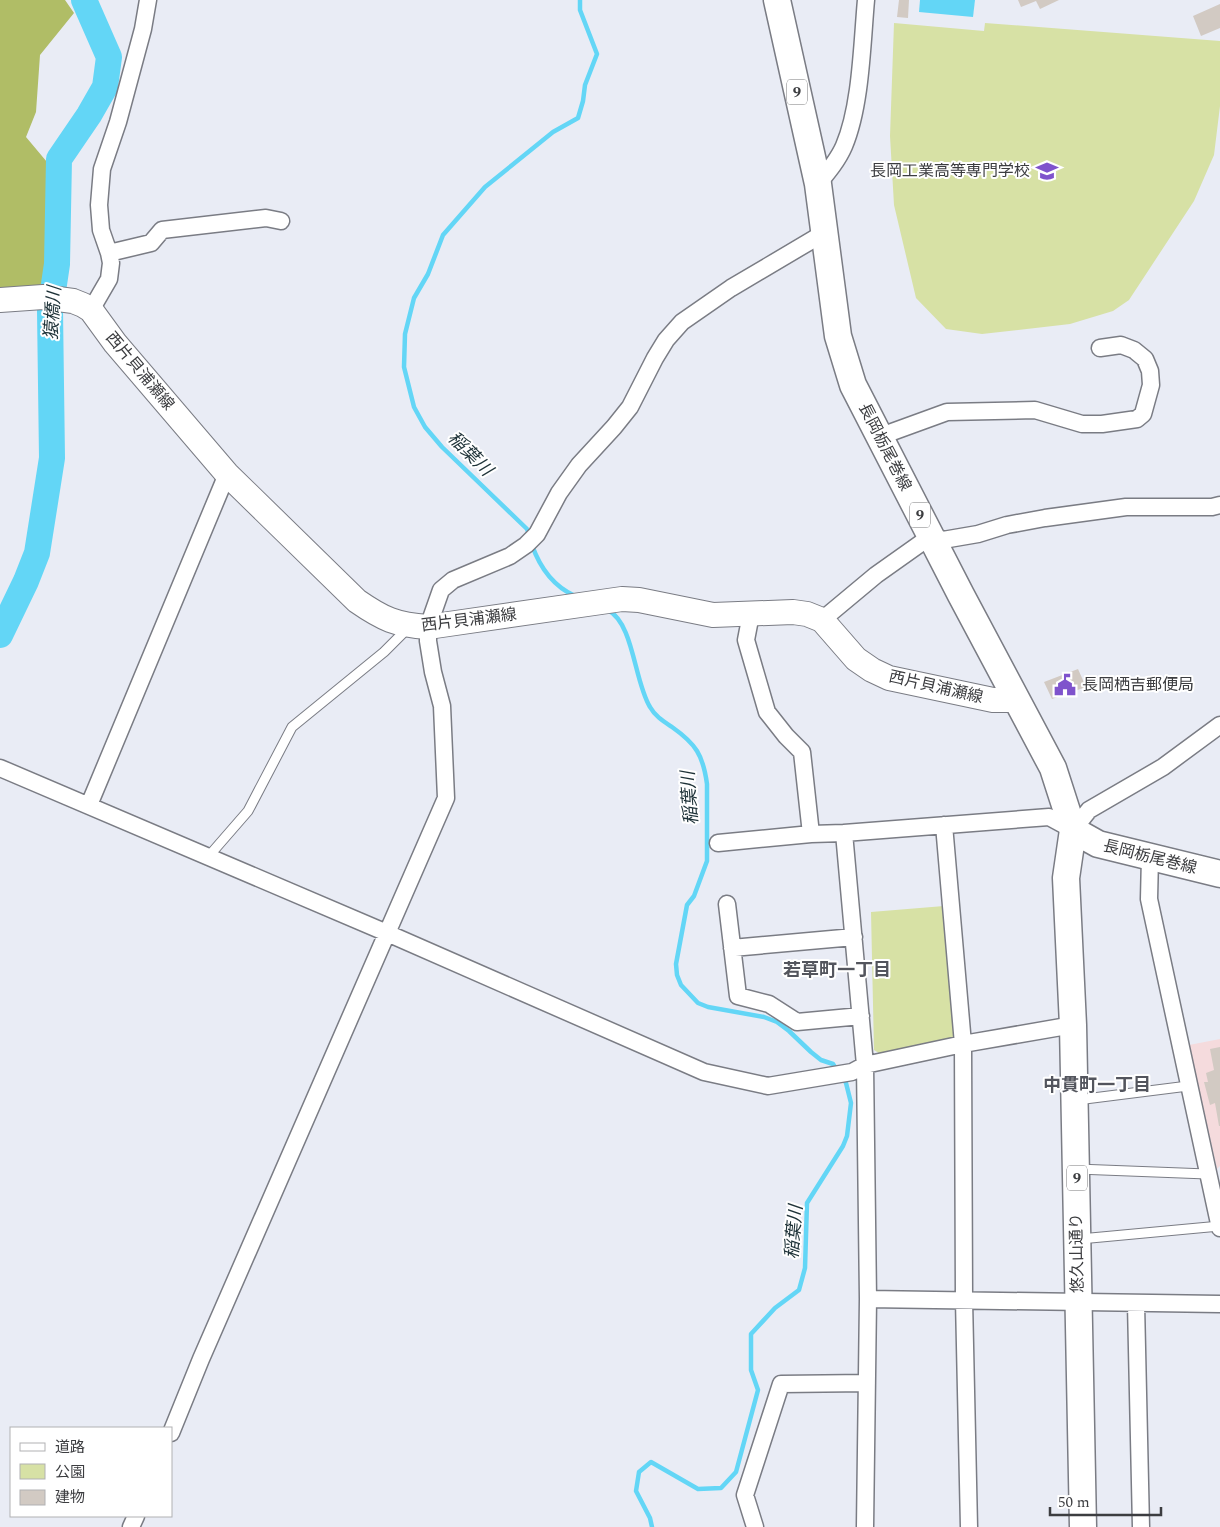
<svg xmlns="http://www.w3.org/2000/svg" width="1220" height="1527" viewBox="0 0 1220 1527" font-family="Spectral,'Noto Sans JP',serif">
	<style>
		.education { fill: #f5dbdd }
		.green { fill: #d7e1a5 }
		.forest { fill: #b0bd66 }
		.water { fill: #63d6f6 }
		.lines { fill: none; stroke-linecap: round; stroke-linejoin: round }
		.stream { stroke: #63d6f6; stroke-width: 4.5 }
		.river { stroke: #63d6f6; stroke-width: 26 }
		.building { fill: #d2cac3 }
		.lane-casing { stroke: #7a7c84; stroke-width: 11 }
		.street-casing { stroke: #7a7c84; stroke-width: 19 }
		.secondary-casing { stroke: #7a7c84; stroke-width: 26 }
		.primary-casing { stroke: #7a7c84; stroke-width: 29 }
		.lane { stroke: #fff; stroke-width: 9 }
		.street { stroke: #fff; stroke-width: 16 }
		.secondary { stroke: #fff; stroke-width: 24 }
		.primary { stroke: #fff; stroke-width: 26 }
		.labels { text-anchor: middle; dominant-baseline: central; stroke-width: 4; stroke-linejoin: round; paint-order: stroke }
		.shield { fill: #fff; stroke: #767779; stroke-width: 1 }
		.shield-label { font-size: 15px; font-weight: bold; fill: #3c3d40 }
		.poi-label { font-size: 16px; fill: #3c3d40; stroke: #fff; text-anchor: end }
		.street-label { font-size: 16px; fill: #3c3d40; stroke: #fff }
		.water-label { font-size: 18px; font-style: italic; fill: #1e3238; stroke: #fff }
		.neighbourhood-label { font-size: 18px; font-weight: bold; fill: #53555d; stroke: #fff }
	</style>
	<rect width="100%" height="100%" fill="#e9ecf5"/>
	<path class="education" d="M1220,1039V1166L1217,1169L1189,1045Z"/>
	<path class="green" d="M894,23L984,31L985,23L1220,41V106L1214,155L1194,201L1129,300L1113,311L1070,324L982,334L946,329L916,298L894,205L890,136Z
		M944,906L956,1039L882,1055L874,1050L871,912Z"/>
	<path class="forest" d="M0,0H65L74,13L40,55L36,112L26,137L52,168L48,280L32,290L0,294Z"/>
	<path class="water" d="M920,0H975L973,17L919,12Z"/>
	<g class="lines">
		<path class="stream" d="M530,537L527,529L442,447L425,427L414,407L404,367L405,334L414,298L428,274L443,235L485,187L553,132L578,118L583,101L585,85L597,54L580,10V0
			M532,545C540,568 553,586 575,596
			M608,610C634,624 634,681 650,707C655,716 663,721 672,727C696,744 703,755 707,784V861L694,896L687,905L676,964L677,975L681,985L698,1003L708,1007L764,1017L777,1022L789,1031L811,1052L821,1060L833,1064L837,1070
			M652,1527L650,1518L636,1491L639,1472L651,1462L698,1489L721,1488L736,1472L758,1390L751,1370V1334L775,1308L799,1290L805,1268L807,1203L843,1146L847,1136L851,1103L846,1083L843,1078"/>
		<path class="river" d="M0,635L26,581L37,553L52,458L50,311L57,264L59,159L89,115L105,87L109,57L84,0"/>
	</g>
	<path class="building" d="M899,0H909L908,18L897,17Z
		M1018,0H1059L1040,9L1036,1L1021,7Z
		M1220,4V28L1201,36L1193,16Z
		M1078,669L1086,687L1052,699L1044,682Z
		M1220,1047V1126H1219L1215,1103L1210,1105L1204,1082H1208L1206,1073L1214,1070L1210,1049Z"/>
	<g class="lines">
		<g class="lane-casing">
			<path id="lane" d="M208,857L248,811L292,727L384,652L408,628
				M1077,1100L1188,1086
				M1077,1169L1207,1174
				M1080,1239L1220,1226"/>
		</g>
		<g class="street-casing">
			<path id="street" d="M818,184C828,172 838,160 844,146C861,106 862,44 866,0
				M109,253L151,243L162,230L266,218L281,221
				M91,310L109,279L111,263L109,253L101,230L99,205L102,169L118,122L143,29L148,0
				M881,436L947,412L1035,410L1082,424H1102L1137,419L1143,414L1151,385L1150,371L1145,359L1134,350L1121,345L1100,348
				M751,614L746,640L767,712L786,736L802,752L811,834L844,833
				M822,620L876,575L931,536L943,540L978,534L1007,525L1045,518L1126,507H1212L1220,505
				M0,768L387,933L704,1072L768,1086L852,1072L865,1065L963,1044L1073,1025
				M89,805L227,474
				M944,825L963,1044L964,1300L969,1527
				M718,843L811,834
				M1150,857L1149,899L1220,1228
				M727,904L738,996L769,1004L797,1022L861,1016
				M732,948L854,937
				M868,1299L1220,1304
				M1136,1304L1141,1527
				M171,1433L201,1359L446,798L442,706L433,672L428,641V627L441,590L453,580L510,556L526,545L537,534L559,493L579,465L614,427L630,407L655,358L666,340L682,322L731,288L824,233
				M131,1527L136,1516
				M755,1527L745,1495L781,1384L867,1383
				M865,1527L868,1299L865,1065L844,833L1049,817L1073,830L1089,810L1163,767L1220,725"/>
		</g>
		<g class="secondary-casing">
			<path id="secondary" d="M0,300L43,297L73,301L83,305L91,310L115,343L227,474L357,601C383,619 396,625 428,627L622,599L639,600L713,615L793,612L807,614L822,620L856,659L872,670L889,678L993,700H1017"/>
		</g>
		<g class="primary-casing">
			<path id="primary" d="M777,0L818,184L838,336L853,385L961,595L1053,768L1073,830L1098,844L1220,874
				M1073,830L1066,878L1073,1025L1083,1527"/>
		</g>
		<use href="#lane" class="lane"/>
		<use href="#street" class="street"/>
		<use href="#secondary" class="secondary"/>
		<use href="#primary" class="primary"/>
	</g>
	<defs>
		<g id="university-bare" transform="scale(1.725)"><path d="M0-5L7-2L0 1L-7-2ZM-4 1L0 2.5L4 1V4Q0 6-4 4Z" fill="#7f53cc" stroke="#fff" stroke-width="2.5" paint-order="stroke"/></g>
		<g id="civic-bare" transform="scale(1.725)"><path d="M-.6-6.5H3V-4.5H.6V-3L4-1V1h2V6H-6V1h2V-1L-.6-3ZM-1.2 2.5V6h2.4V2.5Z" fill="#7f53cc" stroke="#fff" stroke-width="2.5" paint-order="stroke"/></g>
	</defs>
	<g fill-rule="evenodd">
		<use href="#university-bare" x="1047" y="171"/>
		<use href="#civic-bare" x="1065" y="685"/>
	</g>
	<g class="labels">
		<g class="shield">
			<rect x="787" y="79.5" width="20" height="25" rx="4"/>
			<rect x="910" y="502.5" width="20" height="25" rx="4"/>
			<rect x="1067" y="1165.5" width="20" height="25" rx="4"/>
		</g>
		<g class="shield-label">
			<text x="797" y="92">9</text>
			<text x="920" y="515">9</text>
			<text x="1077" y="1178">9</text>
		</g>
		<g class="poi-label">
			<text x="1030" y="171">長岡工業高等専門学校</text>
			<text x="1082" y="685" text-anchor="start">長岡栖吉郵便局</text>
		</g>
		<g class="street-label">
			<text transform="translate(140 371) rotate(50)">西片貝浦瀬線</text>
			<text transform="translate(885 447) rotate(63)">長岡栃尾巻線</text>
			<text transform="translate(469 620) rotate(-7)">西片貝浦瀬線</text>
			<text transform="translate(936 687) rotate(13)">西片貝浦瀬線</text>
			<text transform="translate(1150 857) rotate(14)">長岡栃尾巻線</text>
			<text transform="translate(1077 1253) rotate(-91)">悠久山通り</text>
		</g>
		<g class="water-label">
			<text transform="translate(53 313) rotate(-86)">猿橋川</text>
			<text transform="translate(470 454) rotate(45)">稲葉川</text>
			<text transform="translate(690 798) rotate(-94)">稲葉川</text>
			<text transform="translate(794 1232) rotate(-85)">稲葉川</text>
		</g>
		<g class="neighbourhood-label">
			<text x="837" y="970">若草町一丁目</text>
			<text x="1097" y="1085">中貫町一丁目</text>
		</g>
	</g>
	<rect x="10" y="1427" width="162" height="90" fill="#ffffff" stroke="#b1b1b3"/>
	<rect x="20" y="1443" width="25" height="8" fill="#ffffff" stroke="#b1b1b3"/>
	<text x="55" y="1452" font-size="15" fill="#3c3d40">道路</text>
	<rect x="20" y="1464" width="25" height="15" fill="#d7e1a5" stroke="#b1b1b3"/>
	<text x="55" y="1477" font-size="15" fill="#3c3d40">公園</text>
	<rect x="20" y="1490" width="25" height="15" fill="#d2cac3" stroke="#b1b1b3"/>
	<text x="55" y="1502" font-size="15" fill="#3c3d40">建物</text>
	<path d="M1050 1507v8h111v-8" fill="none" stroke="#3c3d40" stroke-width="2.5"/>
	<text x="1058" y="1507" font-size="15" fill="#3c3d40" stroke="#ffffff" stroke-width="4" paint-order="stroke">50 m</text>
</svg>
